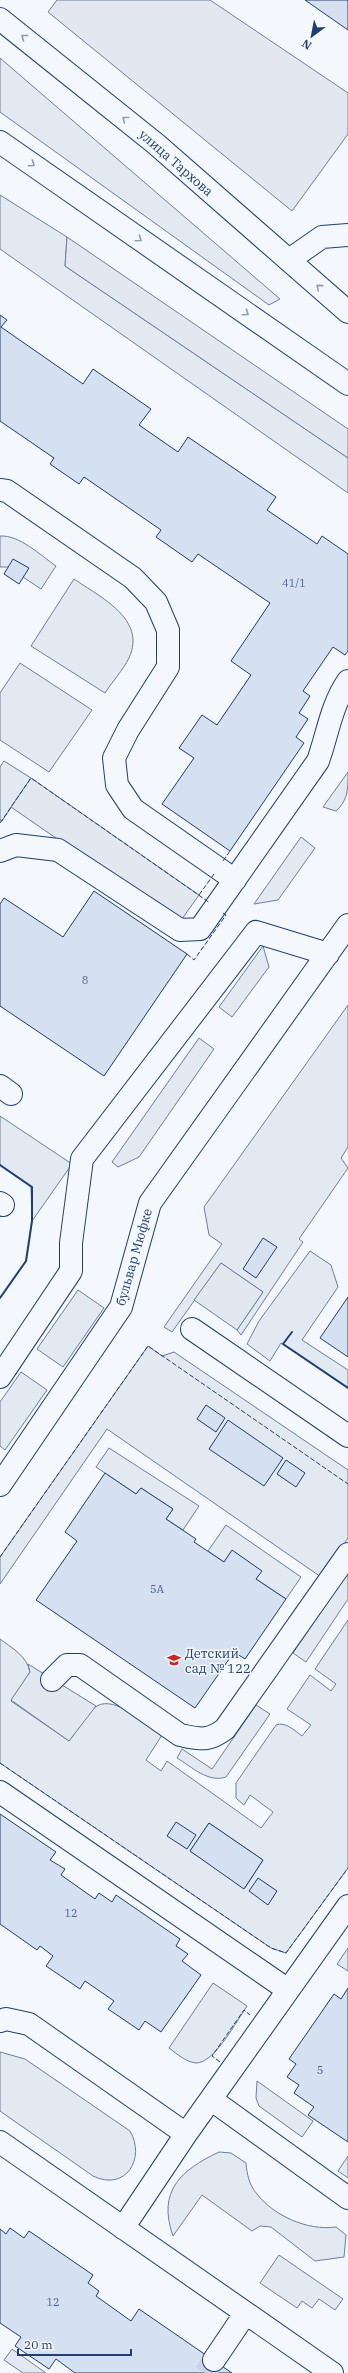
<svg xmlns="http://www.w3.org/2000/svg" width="348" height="2373" viewBox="0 0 348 2373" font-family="'IBM Plex Serif',serif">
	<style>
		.green { fill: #e3e9f0; stroke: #687fa3; fill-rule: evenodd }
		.parking { fill: #e3e8f0; stroke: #687fa3 }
		.building { fill: #d5e0f0; stroke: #1d3f73 }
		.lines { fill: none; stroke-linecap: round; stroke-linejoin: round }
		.minor-tunnel { stroke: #c9d2e0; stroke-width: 22; stroke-dasharray: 22 11; stroke-linecap: butt }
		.minor-casing { stroke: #1d3f73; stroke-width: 24 }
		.major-casing { stroke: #1d3f73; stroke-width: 24 }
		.minor { stroke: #f4f7fb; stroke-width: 22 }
		.major { stroke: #f4f7fb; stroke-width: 22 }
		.fence { stroke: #1d3f73; stroke-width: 1; stroke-dasharray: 5 2; stroke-linecap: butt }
		.wall { stroke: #1d3f73; stroke-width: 2 }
		.oneway { stroke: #889bb7 }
		.labels { text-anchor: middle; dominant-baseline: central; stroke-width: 3; stroke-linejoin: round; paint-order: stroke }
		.number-label { font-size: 11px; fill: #4b6792 }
		.street-label { font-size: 13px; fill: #1d3f73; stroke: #f4f7fb }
		.poi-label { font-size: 13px; fill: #1d3f73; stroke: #f4f7fb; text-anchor: start }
	</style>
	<rect width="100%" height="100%" fill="#f4f7fb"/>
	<path class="green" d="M0,58L280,299L269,305L0,112Z
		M0,195L67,237L65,266L348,458V493L0,249Z
		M0,536C20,535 40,555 56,566L41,589L8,567H0Z
		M74,579C100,597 147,619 129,658C123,670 112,682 105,693L31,646Z
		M20,663L92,710L49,772L0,740V693Z
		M4,761L31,778L2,821L0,820V767Z
		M348,772C348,790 348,800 336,811L323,807Z
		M301,837L315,848L278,900L254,904Z
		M263,946L269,967L232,1017L219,1007Z
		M348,1005V1147L341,1158L348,1168L299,1239L303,1242L241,1335L237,1330L263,1292L221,1263L172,1332L164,1327L222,1244L209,1235L204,1207Z
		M199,1038L214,1049L139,1157L118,1167L112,1162Z
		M0,1116L72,1164L32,1221L31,1187L0,1165Z
		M310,1251L331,1265L338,1287L302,1340L348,1370V1388L281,1343L270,1361L247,1344L259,1321Z
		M78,1290L104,1308L63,1367L37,1349Z
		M148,1346L162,1356L174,1352L348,1470V1538L321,1577L107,1429L0,1584V1557Z
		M21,1372L47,1390L5,1450L0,1446V1402Z
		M109,1448L199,1506L183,1530L166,1519L173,1509L141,1488L136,1494L96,1467Z
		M226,1525L301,1577L286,1599L256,1579L261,1571L232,1551L224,1562L208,1551Z
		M348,1573V1599L306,1662L293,1653Z
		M348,1620V1868L286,1953L271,1948L0,1763V1639C12,1648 27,1656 30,1672L11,1701L69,1741C76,1732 88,1711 97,1706C115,1695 147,1725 162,1735L146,1760L161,1771L167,1761L261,1828L273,1812L250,1795L244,1805L236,1798V1783L276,1725C285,1721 295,1731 302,1736L311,1725L287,1709L310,1675L331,1691L336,1684L315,1669ZM209,1823L263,1860L245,1888L190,1851Z
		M256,1705L270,1714L226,1777C208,1783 192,1767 177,1758L182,1749L212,1769Z
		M348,1948V1971L337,1964Z
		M213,1983L247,2006C237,2020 215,2063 196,2063C186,2062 177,2054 169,2048Z
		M0,2052L25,2059L130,2131C146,2158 126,2192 93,2176L0,2111Z
		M257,2081L313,2121L302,2137L259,2106L256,2098Z
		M219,2152L231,2153L246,2163C247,2174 249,2185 257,2194C274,2216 308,2231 336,2227L346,2235L344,2257L315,2261L271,2227L260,2226L252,2231L202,2195L173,2236C157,2191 181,2170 219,2152Z
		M348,2156V2178L338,2171Z
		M279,2255L343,2299L335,2310L319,2299L312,2308L302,2301L297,2308L260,2283Z
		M12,2349L46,2373H23L4,2360Z"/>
	<path class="parking" d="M57,0H210L348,93V134L292,211L48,12Z
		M67,237L348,429V458L65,266Z
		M31,778L199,895L179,923L11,807Z
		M221,1263L263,1292L237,1330L194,1300Z
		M28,1664L96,1706L69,1741L11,1700L30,1672Z"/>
	<path class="building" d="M305,0H348V30Z
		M0,315L7,320L1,327L83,384L93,369L151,409L139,425L178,452L188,437L276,497L267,510L317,544L322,536L348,554V651L345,655L333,647L303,691L310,696L299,713L308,719L296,737L304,743L230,851L162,804L194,758L179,748L202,715L217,725L251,675L231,661L270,603L198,554L192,562L156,537L161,530L84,477L79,484L50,464L54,458L0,421Z
		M13,559L29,568L19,584L4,574Z
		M94,891L187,954L104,1076L0,1006V904L4,898L63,937Z
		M263,1238L277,1247L256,1278L243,1269Z
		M348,1297V1357L320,1338Z
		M206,1405L225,1418L216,1432L197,1419Z
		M228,1420L283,1458L264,1486L209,1449Z
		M286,1460L305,1473L296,1487L277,1474Z
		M105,1473L136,1494L141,1488L173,1509L166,1519L196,1539L194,1542L224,1562L232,1550L262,1571L256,1579L286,1599L245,1659L234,1652L195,1708L36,1600L77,1541L65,1532Z
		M0,1814L56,1852L50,1860L65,1869L61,1875L95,1899L99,1893L112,1902L116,1895L180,1939L176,1946L188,1954L182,1961L201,1975L161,2032L145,2021L139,2030L108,2009L114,2001L85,1981L80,1989L46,1966L53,1956L40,1946L37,1950L0,1924Z
		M176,1822L196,1835L187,1849L167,1836Z
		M209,1823L263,1860L244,1889L190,1851Z
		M258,1878L277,1891L268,1905L249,1891Z
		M348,1988V2142L308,2115L314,2107L294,2093L299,2085L287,2077L296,2064L289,2059L334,1994L341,1999Z
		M10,2228L24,2238L29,2231L93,2275L88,2283L99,2291L96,2296L131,2321L139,2309L232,2373H75L56,2359L49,2369L15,2346L21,2337L0,2323V2229L6,2234Z"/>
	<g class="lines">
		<path class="minor-tunnel" d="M205,2373L214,2360"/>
		<g class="minor-casing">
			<path id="minor" d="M289,260L322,237L348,235
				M0,490L7,491L133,578L156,602L168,630V667L128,730L114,758L117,785L133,809L235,880
				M0,851L16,845L58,850L180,930L200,929L318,761C328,733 331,706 348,681
				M0,1086L11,1094
				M0,1203L3,1205
				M192,1329L348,1436
				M0,1377L71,1271V1243L82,1159L256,932L328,954
				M0,1485L121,1307L150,1203L348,925
				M52,1680L67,1665H80L180,1735C200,1739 208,1742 225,1729L348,1554
				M0,1792L288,1990
				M0,2021L6,2019L29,2024L186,2134
				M212,2100L348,2198
				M0,2142L332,2373
				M123,2228L186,2134L348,1906
				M214,2360L245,2314"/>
		</g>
		<g class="major-casing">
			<path id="major" d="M0,19L156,144L348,312
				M0,142L348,384"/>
		</g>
		<use href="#minor" class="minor"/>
		<use href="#major" class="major"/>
		<path class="fence" d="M0,823L31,778L210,903
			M223,861L230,851
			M199,895L214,874
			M187,954L194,960L226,915L223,913
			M0,1557L148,1346L348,1484
			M0,1763L271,1948L286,1953L348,1868
			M220,2062L212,2056L244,2010L250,2015"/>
		<path class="wall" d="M0,1165L32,1187V1221L26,1261L0,1298
			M292,1332L283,1344L348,1388"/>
	</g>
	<defs><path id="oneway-chevron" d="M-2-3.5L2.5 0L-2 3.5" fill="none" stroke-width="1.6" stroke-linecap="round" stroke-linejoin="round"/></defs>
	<g class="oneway">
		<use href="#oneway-chevron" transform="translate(24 37) rotate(-142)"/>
		<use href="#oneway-chevron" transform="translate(125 119) rotate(-141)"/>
		<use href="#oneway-chevron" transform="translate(32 164) rotate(35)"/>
		<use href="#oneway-chevron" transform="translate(139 239) rotate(35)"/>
		<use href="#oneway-chevron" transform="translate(319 287) rotate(-139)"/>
		<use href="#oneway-chevron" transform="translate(246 313) rotate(35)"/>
	</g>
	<defs>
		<g id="school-bare" transform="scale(1.08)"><path d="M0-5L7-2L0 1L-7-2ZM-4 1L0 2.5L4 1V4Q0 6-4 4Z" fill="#c62828" stroke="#f4f7fb" stroke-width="2.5" paint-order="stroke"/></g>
	</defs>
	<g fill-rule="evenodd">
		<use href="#school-bare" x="174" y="1660"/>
	</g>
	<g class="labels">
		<g class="number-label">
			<text x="294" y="583">41/1</text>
			<text x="85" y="980">8</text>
			<text x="157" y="1589">5А</text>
			<text x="71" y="1913">12</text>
			<text x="320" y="2070">5</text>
			<text x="53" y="2302">12</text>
		</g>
		<g class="street-label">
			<text transform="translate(176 163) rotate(41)">улица Тархова</text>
			<text transform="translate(134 1257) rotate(-74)">бульвар Мюфке</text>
		</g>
		<g class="poi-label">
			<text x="185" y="1653">Детский<tspan x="185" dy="15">сад № 122</tspan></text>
		</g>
	</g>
	<g transform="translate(312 36) rotate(212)" stroke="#f4f7fb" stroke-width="3" paint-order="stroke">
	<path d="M0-3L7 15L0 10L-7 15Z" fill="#1d3f73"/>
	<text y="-6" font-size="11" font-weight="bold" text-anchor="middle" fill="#1d3f73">N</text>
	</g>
	<path d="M18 2349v6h113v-6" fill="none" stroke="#1d3f73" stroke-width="2"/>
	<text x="24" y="2349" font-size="12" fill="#1d3f73" stroke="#f4f7fb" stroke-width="3" paint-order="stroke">20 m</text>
</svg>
